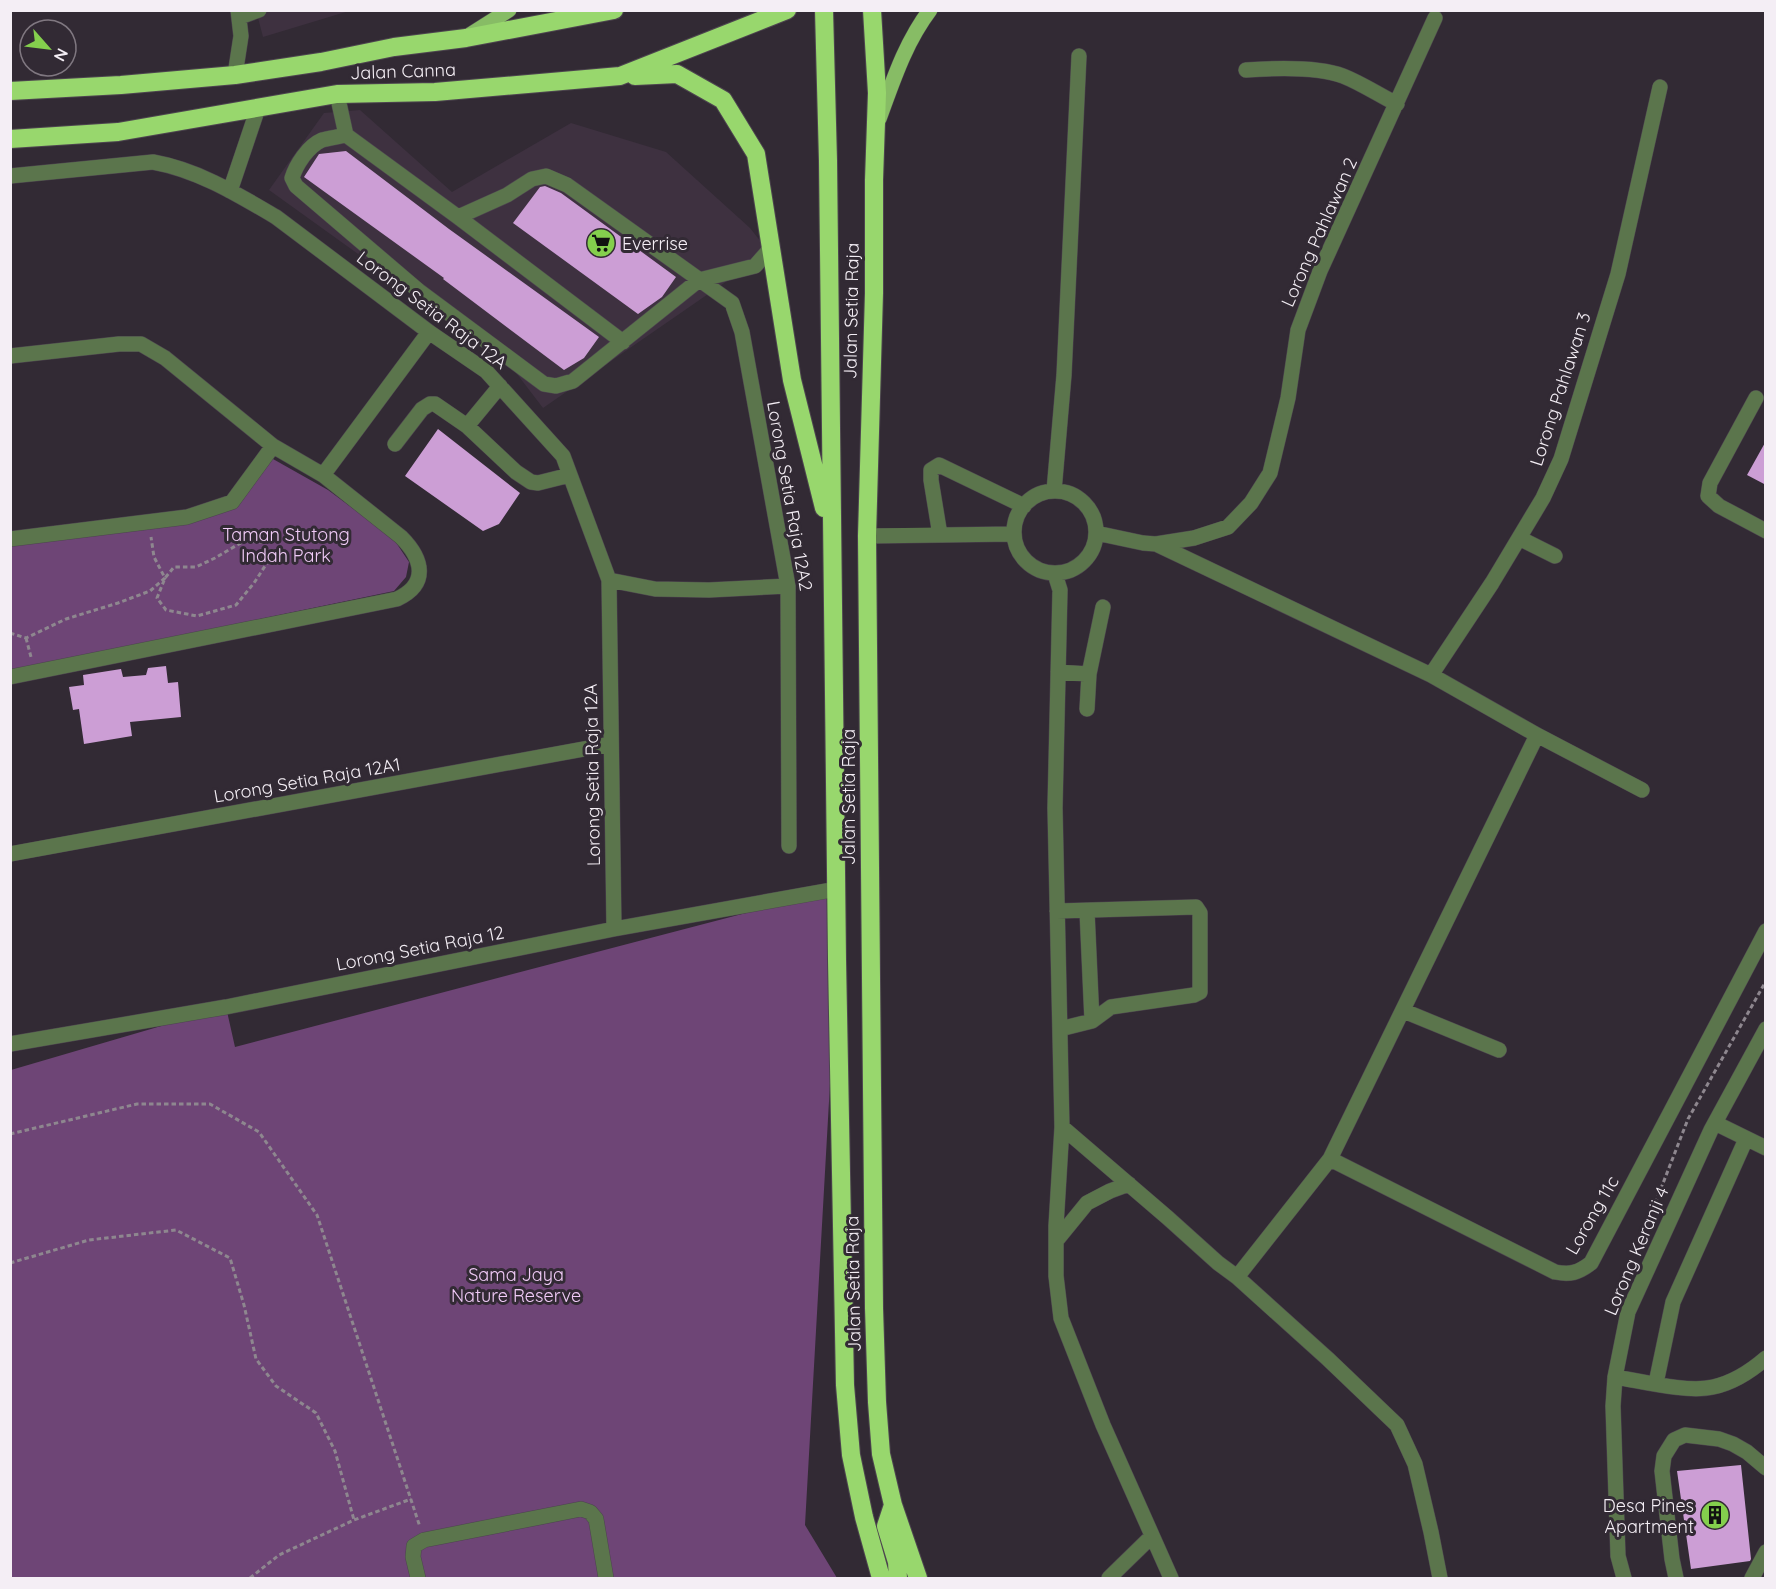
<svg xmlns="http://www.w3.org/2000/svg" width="1776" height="1589" viewBox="0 0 1776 1589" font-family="Quicksand,sans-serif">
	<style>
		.built { fill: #3e3140 }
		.green { fill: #6e4576 }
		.building { fill: #cc9ed5 }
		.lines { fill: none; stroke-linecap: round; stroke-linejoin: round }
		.minor-casing { stroke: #4d454f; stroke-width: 16 }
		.major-casing { stroke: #4d454f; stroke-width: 16 }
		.highway-casing { stroke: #4d454f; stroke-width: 20 }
		.path { stroke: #8e878f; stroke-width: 3; stroke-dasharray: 4.5 3; stroke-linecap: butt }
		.minor { stroke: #5b754c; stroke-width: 15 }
		.major { stroke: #87bc65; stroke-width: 15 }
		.highway { stroke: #98d76d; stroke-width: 18 }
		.labels { text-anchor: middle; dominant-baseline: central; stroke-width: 6; stroke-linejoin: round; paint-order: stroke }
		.street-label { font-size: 18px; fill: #f4eef5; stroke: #322a34 }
		.poi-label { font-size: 18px; fill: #f4eef5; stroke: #322a34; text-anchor: start }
		.park-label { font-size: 18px; fill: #f1cbf8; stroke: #322a34 }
	</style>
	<rect width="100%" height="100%" fill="#322a34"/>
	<path class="built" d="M256,10L349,11L263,37Z
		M360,110L452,192L571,123L666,152L750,228L769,252L543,408L507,361L269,190L324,113Z"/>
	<path class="green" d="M273,459L328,490L393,538L409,562L406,577L394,591L11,671L10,542L232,503Z
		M837,889V960L805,1525L837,1578H11V1070L226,1007L235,1047Z"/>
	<path class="building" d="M346,151L449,229L599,337L584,358L564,370L443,279L444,278L304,177L319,154Z
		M545,186L561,193L676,277L662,297L638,314L513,223L540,187Z
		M438,429L520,493L499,524L483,531L405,476Z
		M1766,441V485L1747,475Z
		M166,666L168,683L178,682L181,717L130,722L132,736L84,744L79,709L73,710L69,687L84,685L83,675L121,669L123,677L146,675L148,668Z
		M1741,1465L1751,1559L1750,1561L1691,1569L1677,1471Z"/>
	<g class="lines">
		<g class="minor-casing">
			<path id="minor" d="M240,17L259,10
				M1246,70C1274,68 1316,66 1343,76C1361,83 1379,95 1397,104
				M235,75L241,36L238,10
				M337,94L346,135L458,217L623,342
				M346,135C338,137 329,138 322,140C308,146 296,165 292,178L296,186L419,291L544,384L556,386L573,381L699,280L755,266L771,248
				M10,176L153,162C198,170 237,194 276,217L429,332L486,371L563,456L609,580L614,929
				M230,191L258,108
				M458,217L507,195L532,179L546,176L567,185L732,303L742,332L788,586L789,846
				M10,356L119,344H141L165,358L273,446L323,475L401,537C423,559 429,584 397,599L10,677
				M1756,398L1710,483L1708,496L1719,506L1766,531
				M467,426L500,386
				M395,444L422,409L430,404H435L467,426L516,472L531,482L538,483L570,475
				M323,475L429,332
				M1054,491L1064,375L1079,56
				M1014 532a41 41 0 1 1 82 0a41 41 0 1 1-82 0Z
				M1096,533L1143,543L1156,544L1431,675L1537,735L1642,790
				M940,535L931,480V470L939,465L1024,506
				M867,536L1014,534
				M1519,538L1555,556
				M10,539L187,517L232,502L273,446
				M1156,544L1194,538L1228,527L1251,503L1270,473L1288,398L1298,330L1320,271L1435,18
				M1055,574L1060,590L1055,808L1062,1127L1056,1226V1276L1061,1318L1103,1425L1171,1578
				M609,580L655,589L709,590L788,586
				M1058,672L1089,674
				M1431,675L1492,583L1543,498L1561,459L1618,274L1660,87
				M1087,709L1089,674L1103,607
				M10,854L611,744
				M1057,911L1196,907L1200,913V992L1194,995L1111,1007L1092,1021L1060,1029
				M1087,911L1092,1021
				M1404,1011L1499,1050
				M10,1044L226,1007L614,929L837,889
				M1715,1123L1766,1148
				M1062,1127L1168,1218L1218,1263L1237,1277L1328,1359L1397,1425L1415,1464L1431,1532L1440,1578
				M1330,1159L1555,1272C1570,1275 1578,1273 1591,1263L1766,931
				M1056,1241L1087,1203L1110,1191L1129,1184
				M1237,1277L1330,1159L1537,735
				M1615,1377C1641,1381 1687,1393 1713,1387C1732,1383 1751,1371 1766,1358
				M1656,1383L1673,1302L1746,1139
				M418,1578L413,1557L414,1546L424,1540L581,1509L590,1512L596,1519L606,1578
				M1109,1578L1152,1536
				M1624,1578L1618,1556L1613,1406L1615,1377L1628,1312L1711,1130L1766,1029
				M1676,1578L1672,1559L1662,1471L1664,1456L1674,1440L1685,1435L1719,1439L1733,1444L1747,1452L1766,1468
				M1752,1578L1766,1552"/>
		</g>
		<g class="major-casing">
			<path id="major" d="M468,36L509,10
				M879,119C893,81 905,43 930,10"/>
		</g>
		<g class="highway-casing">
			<path id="highway" d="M824,10L828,161L837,960L845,1385L851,1455L864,1517L881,1578
				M872,10L877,93L874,180V293L867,536L874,1308L877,1402L881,1454L893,1505L918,1578
				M635,76L677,74L723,100L756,154L792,380L824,508
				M10,91L121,85L235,75L321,62L394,47L466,38L614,10
				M10,139L118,132L337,94L435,92L620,76L787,10
				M893,1505L886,1526L897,1562L898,1578"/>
		</g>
		<path class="path" d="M244,541L262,542L269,560L254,583L236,605L197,616L166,610L157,598L165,578L174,567H196L215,558Z
			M10,633L26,638L66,619L118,603L150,591L165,578L154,557L151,537
			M26,638L31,657
			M10,1134L137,1104H210L259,1132L317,1215L420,1527
			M1639,1245L1688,1119L1766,981
			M10,1263L89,1240L176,1230L230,1258L244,1305L256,1359L276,1386L316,1413L335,1451L354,1520
			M250,1578L279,1555L354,1520L411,1499"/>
		<use href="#minor" class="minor"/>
		<use href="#major" class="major"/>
		<use href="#highway" class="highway"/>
	</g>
	<defs>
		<g id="supermarket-disc" transform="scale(1.5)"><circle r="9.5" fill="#84cf4d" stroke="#322a34"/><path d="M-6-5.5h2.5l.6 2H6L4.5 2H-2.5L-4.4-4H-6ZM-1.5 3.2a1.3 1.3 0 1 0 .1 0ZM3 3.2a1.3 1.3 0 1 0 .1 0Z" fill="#111"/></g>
		<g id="building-disc" transform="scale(1.5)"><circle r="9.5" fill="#84cf4d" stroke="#322a34"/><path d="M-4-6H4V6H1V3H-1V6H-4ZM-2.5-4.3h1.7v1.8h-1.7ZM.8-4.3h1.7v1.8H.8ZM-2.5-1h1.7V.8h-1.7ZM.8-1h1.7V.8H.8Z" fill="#111"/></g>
	</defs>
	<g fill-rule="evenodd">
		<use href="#supermarket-disc" x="601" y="243"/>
		<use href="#building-disc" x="1715" y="1515"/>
	</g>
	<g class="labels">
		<g class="street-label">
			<text transform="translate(403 71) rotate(-2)">Jalan Canna</text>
			<text transform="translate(1319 232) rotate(-66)">Lorong Pahlawan 2</text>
			<text transform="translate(432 310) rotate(37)">Lorong Setia Raja 12A</text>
			<text transform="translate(851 311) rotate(-89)">Jalan Setia Raja</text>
			<text transform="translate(1560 389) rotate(-72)">Lorong Pahlawan 3</text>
			<text transform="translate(790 496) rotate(80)">Lorong Setia Raja 12A2</text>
			<text transform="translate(592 775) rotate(-91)">Lorong Setia Raja 12A</text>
			<text transform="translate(307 780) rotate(-10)">Lorong Setia Raja 12A1</text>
			<text transform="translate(848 797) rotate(-90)">Jalan Setia Raja</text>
			<text transform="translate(420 948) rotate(-11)">Lorong Setia Raja 12</text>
			<text transform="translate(1592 1215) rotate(-60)">Lorong 11c</text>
			<text transform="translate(1636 1251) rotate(-67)">Lorong Keranji 4</text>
			<text transform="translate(853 1284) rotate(-91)">Jalan Setia Raja</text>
		</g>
		<g class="poi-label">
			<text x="622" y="243">Everrise</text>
			<text x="1694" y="1505" text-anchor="end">Desa Pines<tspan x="1694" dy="21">Apartment</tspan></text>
		</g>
		<g class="park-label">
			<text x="286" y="534">Taman Stutong<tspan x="286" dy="21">Indah Park</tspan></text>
			<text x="516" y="1274">Sama Jaya<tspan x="516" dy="21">Nature Reserve</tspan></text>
		</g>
	</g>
	<rect width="1776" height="1589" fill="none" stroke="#f4eef5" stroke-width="24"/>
	<g transform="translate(48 48) rotate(118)"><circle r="28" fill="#322a34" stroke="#807881" stroke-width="1.5"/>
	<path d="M0-4.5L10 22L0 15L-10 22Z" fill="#84cf4d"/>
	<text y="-9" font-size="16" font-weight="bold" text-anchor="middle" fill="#f4eef5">N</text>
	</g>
</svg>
